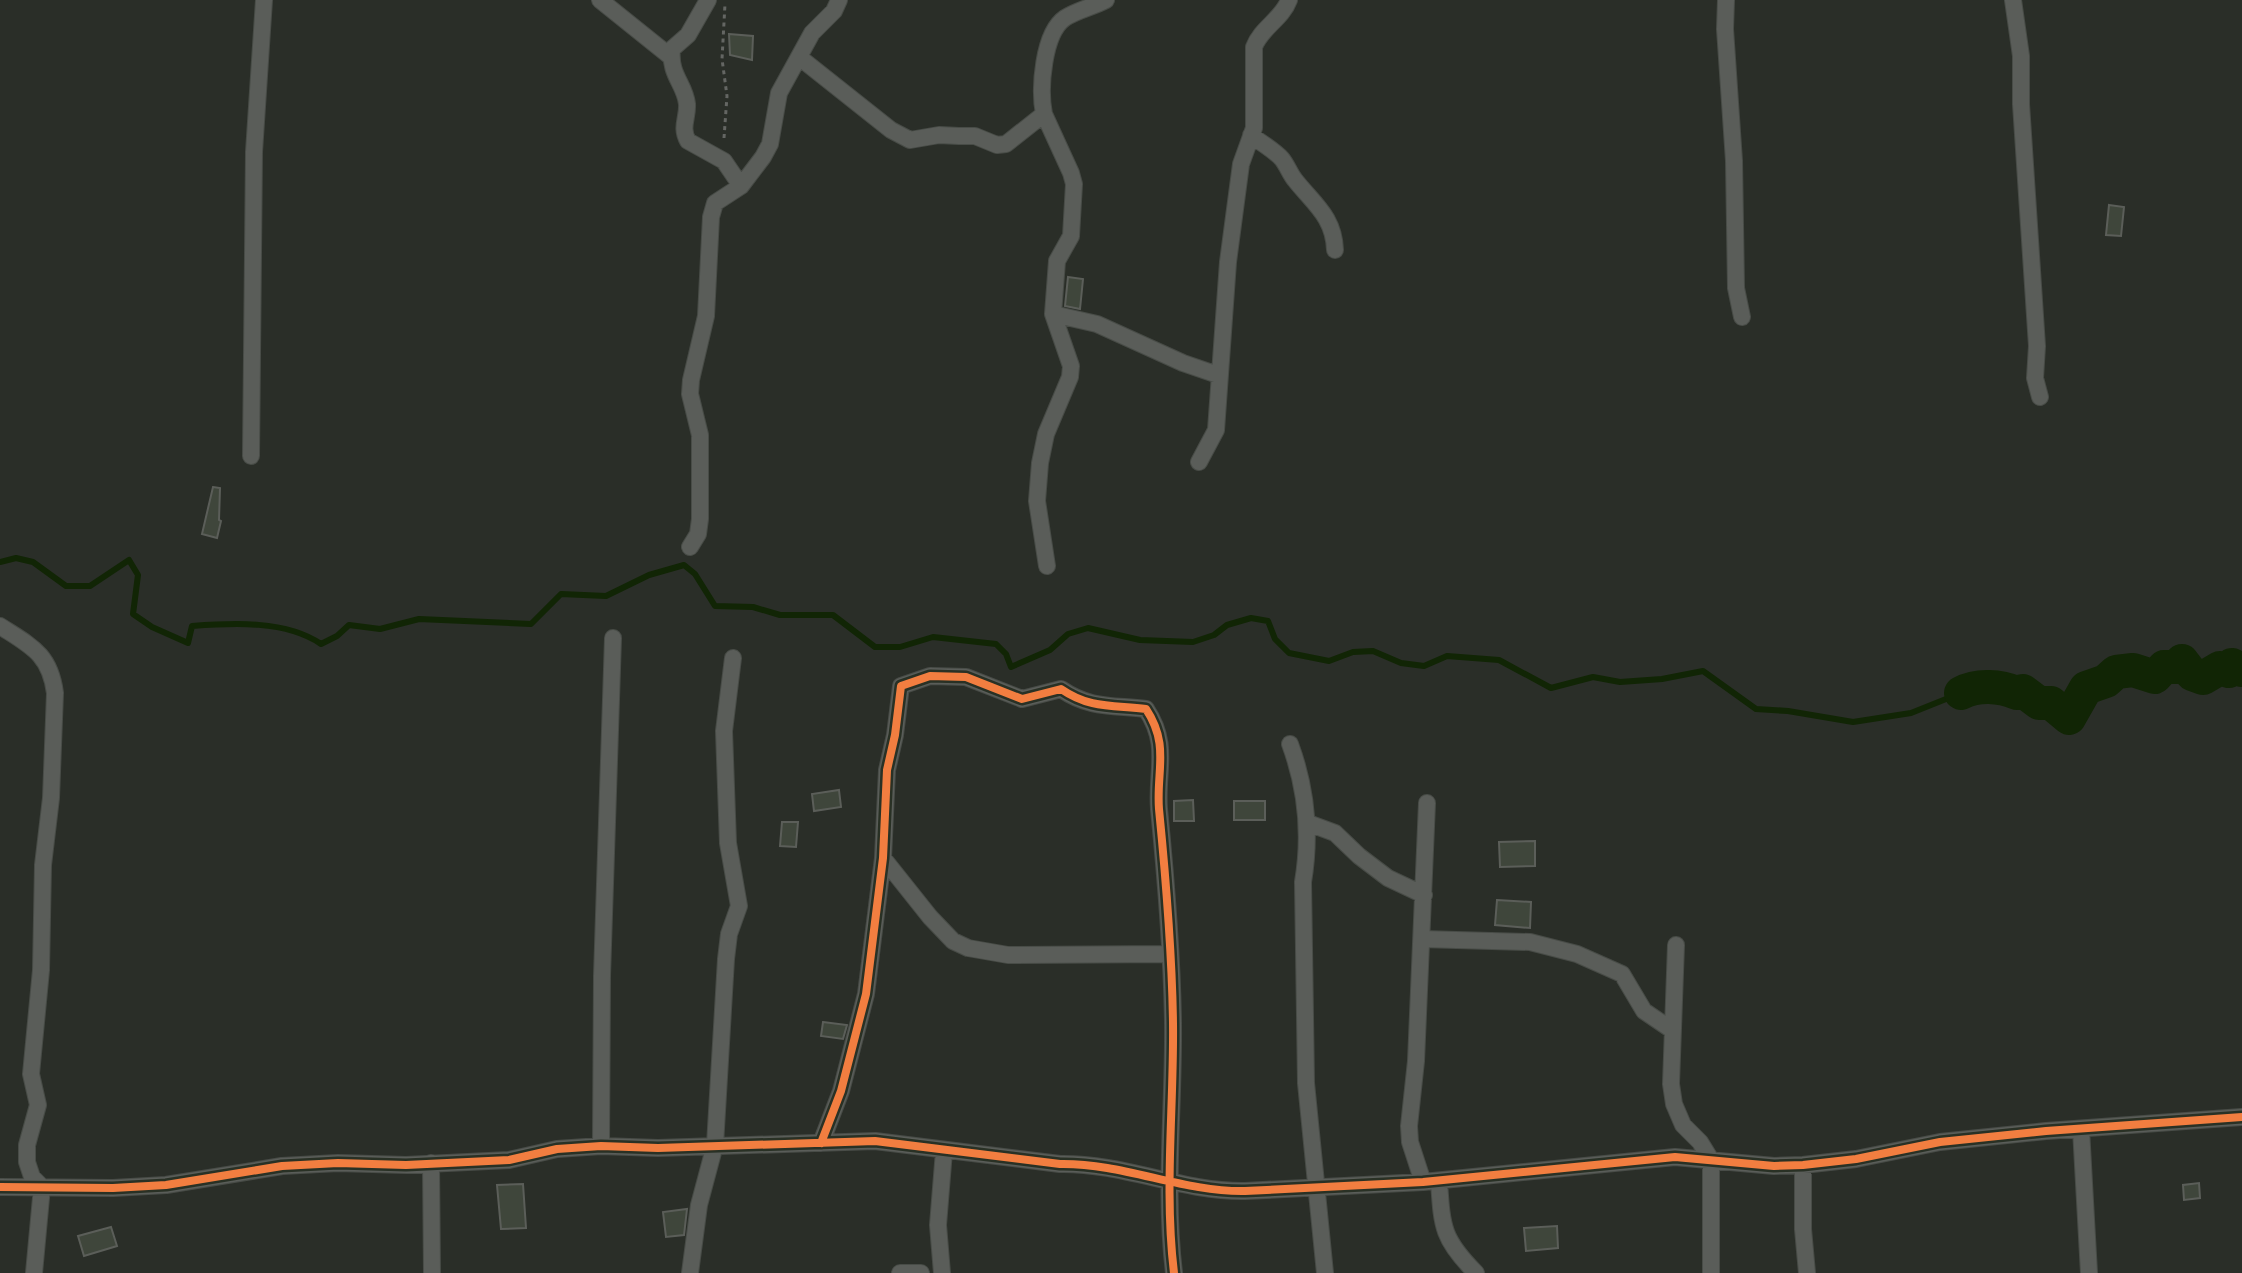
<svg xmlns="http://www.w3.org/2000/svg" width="2242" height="1273" viewBox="0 0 2242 1273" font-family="'Open Sans',sans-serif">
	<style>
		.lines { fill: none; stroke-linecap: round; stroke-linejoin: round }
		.stream { stroke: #112505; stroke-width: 6 }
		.river { stroke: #112505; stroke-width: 34 }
		.building { fill: #3f463b; stroke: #5b5e59; stroke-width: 2 }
		.minor-casing { stroke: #484c47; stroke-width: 18 }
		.path { stroke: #646663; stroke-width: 3; stroke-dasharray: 4 4; stroke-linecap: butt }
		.minor { stroke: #5a5d59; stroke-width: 16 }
		.cycleway-casing { stroke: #293125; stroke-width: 13 }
		.cycleway { stroke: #f27e40; stroke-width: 8 }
	</style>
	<rect width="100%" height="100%" fill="#2a2e28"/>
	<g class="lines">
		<path class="stream" d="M0,562L16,558L33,562L66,586H90L129,560L138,575L133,614L152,627L188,643L192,626C233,623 286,620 321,644L337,636L349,625L380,629L419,619L531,624L561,594L606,596L649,575L684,565L695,574L715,606L753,607L780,615H833L875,647H900L933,637L996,644L1006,654L1011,667L1050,650L1068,634L1088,628L1140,640L1193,642L1214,635L1227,625L1251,618L1268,621L1275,639L1289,653L1329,661L1353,652L1373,651L1401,663L1424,666L1447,656L1499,660L1551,688L1593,677L1620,682L1662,679L1703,671L1756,709L1788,711L1853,722L1911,713L1961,693"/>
		<path class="river" d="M1961,693C1978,684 2000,686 2017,693L2023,691L2039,703H2051L2069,718L2086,688L2106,681L2116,672L2133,670L2155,677L2164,667H2178L2182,661L2192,674L2203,678L2220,668L2229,671L2232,665L2242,670"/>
	</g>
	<path class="building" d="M729,34L753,36L752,60L730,55Z
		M2109,205L2124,207L2121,236L2106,235Z
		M1068,277L1083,279L1080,309L1065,306Z
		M213,487L220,488L219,520L221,521L217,538L202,534Z
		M839,790L841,807L814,811L812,794Z
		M1193,800L1194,821H1174V801Z
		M1234,801H1265V820H1234Z
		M782,822H798L796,847L780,846Z
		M1535,841V866L1500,867L1499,842Z
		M1497,900L1531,902L1530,928L1495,925Z
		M823,1022L847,1025L843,1039L821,1036Z
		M2199,1183L2200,1198L2184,1200L2183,1185Z
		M523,1184L526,1228L501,1229L497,1185Z
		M687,1209L684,1235L666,1237L663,1212Z
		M1557,1226L1558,1248L1526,1251L1524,1228Z
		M111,1227L117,1246L84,1256L78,1236Z"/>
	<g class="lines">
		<g class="minor-casing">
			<path id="minor" d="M600,0L671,57
				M708,0L688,35L672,49C669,75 685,84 687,104C688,118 680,127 688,141L724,161L741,186
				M1726,0L1725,29L1734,161L1736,288L1742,317
				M2013,0L2021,56V104L2037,346L2035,378L2040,397
				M799,57L891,130L910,140L939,135L959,136H975L997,145L1006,144L1044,114
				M1251,135C1261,143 1274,150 1282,159C1287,165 1290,174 1295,180C1314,204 1334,217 1335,250
				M1053,314L1097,324L1183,363L1218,375
				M251,456L254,152L264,0
				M1199,462L1216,430L1228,262L1241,164L1254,128V47C1261,28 1282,19 1289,0
				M690,547L698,534L700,519V435L690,394L691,380L706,316L711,217L715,203L741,186L763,157L770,144L779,93L812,33L834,11L839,0
				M1047,566L1037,501L1040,463L1046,434L1070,377L1071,366L1053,314L1057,261L1071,236L1074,184L1071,173L1044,114C1039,89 1043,33 1065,18C1077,10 1093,7 1106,0
				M0,626C31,646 50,654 55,693L51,798L43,865L41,970L31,1074L38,1105L27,1145V1162L32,1177L42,1187L34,1273
				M1290,744C1307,790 1311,834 1303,882L1306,1083L1325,1273
				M1308,823L1335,833L1359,856L1388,878L1424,895
				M883,858L930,917L953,941L968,948L1008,955L1170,954
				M1422,939L1530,942L1577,954L1622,974L1644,1011L1672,1030
				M1676,945L1671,1084L1674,1104L1683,1125L1700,1142L1711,1160V1273
				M2081,1129L2089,1273
				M821,1143L841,1091L866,994L883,858L887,770L895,735L901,686L930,676L966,677L1022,699L1061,689C1090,709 1113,705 1146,709C1170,745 1156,771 1159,809C1166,880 1172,952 1173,1023C1174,1106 1164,1190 1174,1273
				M601,1146L602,976L613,638
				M431,1163L432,1273
				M1803,1165V1229L1807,1273
				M1439,1181C1442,1227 1442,1239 1476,1273
				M1423,1182L1410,1142L1409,1126L1416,1061L1427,803
				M0,1187L113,1188L166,1185L282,1166L338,1163L406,1165L509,1160L557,1149L601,1146L658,1148L875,1141L1060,1164C1124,1163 1182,1192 1245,1191L1423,1182L1675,1157L1774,1166L1803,1165L1856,1159L1940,1142L2046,1131L2242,1117
				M690,1273L699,1205L715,1145L726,959L729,934L739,906L728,843L724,731L733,658
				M900,1273H921
				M942,1273L938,1225L944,1151"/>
		</g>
		<path class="path" d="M724,138L727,96L722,59L725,4"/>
		<use href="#minor" class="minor"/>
		<g class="cycleway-casing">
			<path id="cycleway" d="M821,1143L841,1091L866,994L883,858L887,770L895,735L901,686L930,676L966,677L1022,699L1061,689C1090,709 1113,705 1146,709C1170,745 1156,771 1159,809C1166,880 1172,952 1173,1023C1174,1106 1164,1190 1174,1273
				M0,1187L113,1188L166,1185L282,1166L338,1163L406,1165L509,1160L557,1149L601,1146L658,1148L875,1141L1060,1164C1124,1163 1182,1192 1245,1191L1423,1182L1675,1157L1774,1166L1803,1165L1856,1159L1940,1142L2046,1131L2242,1117"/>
		</g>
		<use href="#cycleway" class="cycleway"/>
	</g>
</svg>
